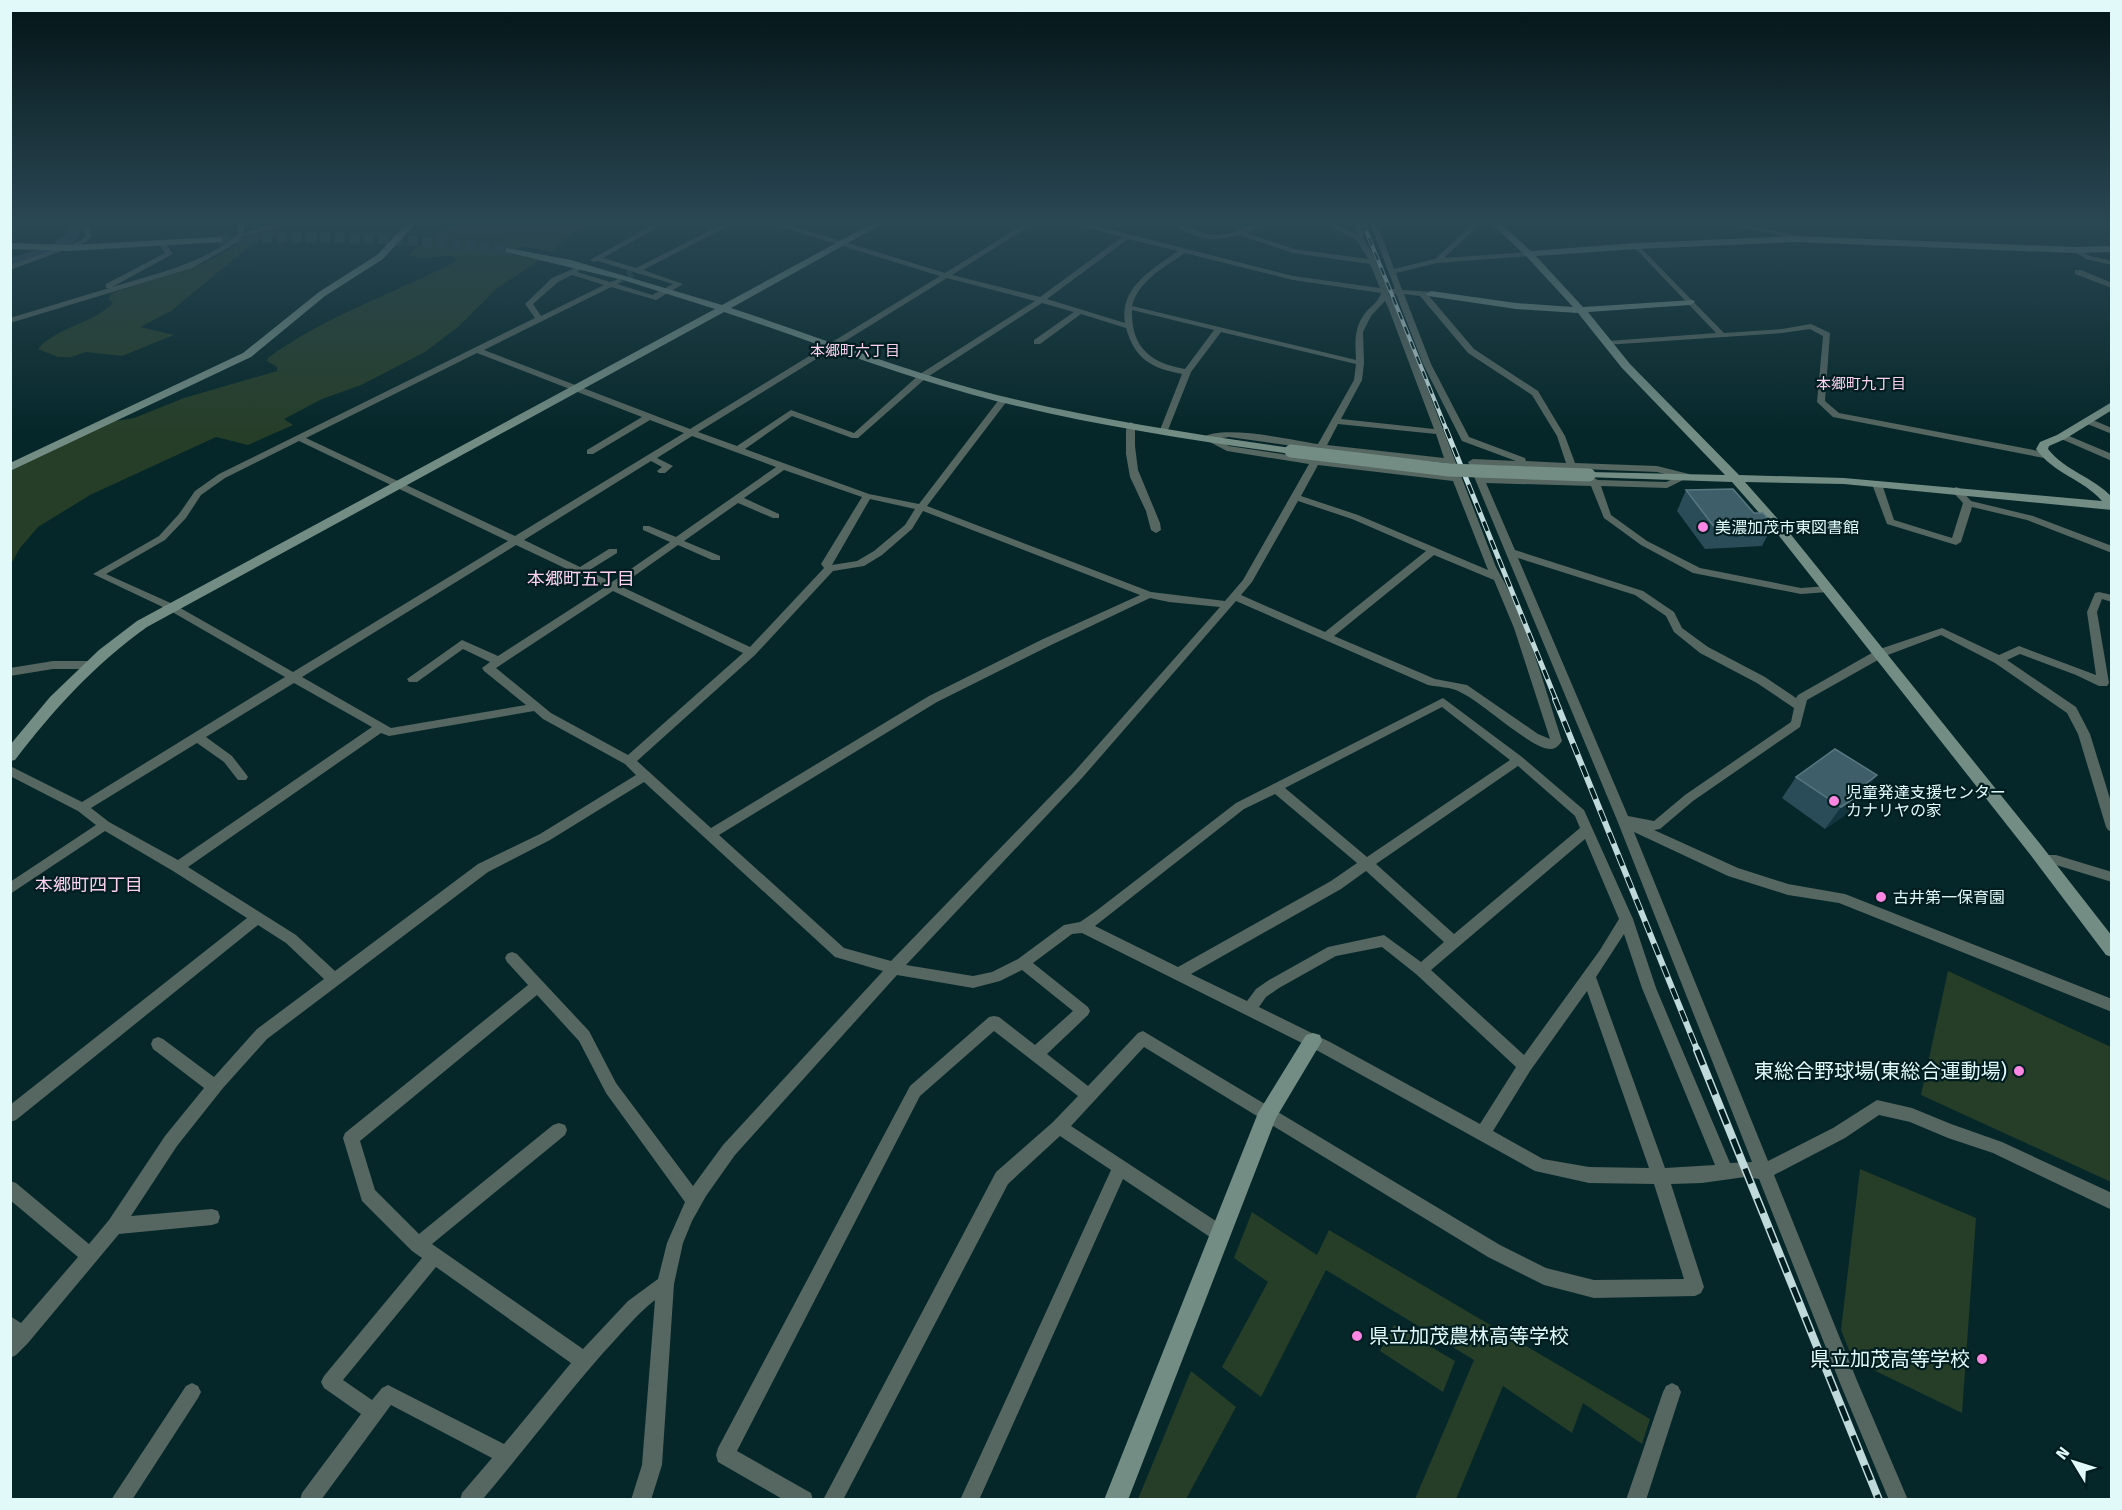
<svg xmlns="http://www.w3.org/2000/svg" width="2122" height="1510" viewBox="0 0 2122 1510" font-family="'Fira Sans','Noto Sans JP',sans-serif">
	<style>
		.green { fill: #263e28 }
		.lines { fill: none; stroke-linecap: round; stroke-linejoin: round }
		.river { fill: #304763; fill-rule: evenodd }
		.street-tunnel { stroke: #264648; stroke-width: 8; stroke-dasharray: 8 4; stroke-linecap: butt }
		.secondary-tunnel { stroke: #264648; stroke-width: 10; stroke-dasharray: 10 4.5; stroke-linecap: butt }
		.street { fill: #566660; fill-rule: evenodd }
		.secondary { fill: #738d84; fill-rule: evenodd }
		.rail-far3-casing { stroke: #c0d9da; stroke-width: 4 }
		.rail-far2-casing { stroke: #c0d9da; stroke-width: 5 }
		.rail-far1-casing { stroke: #c0d9da; stroke-width: 6 }
		.rail-casing { stroke: #c0d9da; stroke-width: 8 }
		.rail-far3 { stroke: #001d1f; stroke-width: 2; stroke-dasharray: 8; stroke-linecap: butt }
		.rail-far2 { stroke: #001d1f; stroke-width: 3; stroke-dasharray: 10; stroke-linecap: butt }
		.rail-far1 { stroke: #001d1f; stroke-width: 4; stroke-dasharray: 12; stroke-linecap: butt }
		.rail { stroke: #001d1f; stroke-width: 5; stroke-dasharray: 16; stroke-linecap: butt }
		.secondary-bridge { stroke: #738d84; stroke-width: 13 }
		.wall { fill: #2a4c59 }
		.shaded-wall { fill: #13353f }
		.building { fill: #3e5f6a; stroke: #577781; stroke-width: 1.5 }
		.poi-dot { fill: #fd86e2; stroke: #001d1f; stroke-width: 2 }
		.labels { text-anchor: middle; dominant-baseline: central; stroke-width: 4.5; stroke-linejoin: round; paint-order: stroke }
		.far-neighbourhood-label { font-size: 15px; fill: #fbd1ef; stroke: #001d1f }
		.poi-label { font-size: 16px; fill: #e2f9fa; stroke: #001d1f; text-anchor: start }
		.neighbourhood-label { font-size: 18px; fill: #fbd1ef; stroke: #001d1f }
		.near-poi-label { font-size: 20px; fill: #e2f9fa; stroke: #001d1f; text-anchor: end }
	</style>
	<rect width="100%" height="100%" fill="#052729"/>
	<path class="green" d="M472,223H590L569,235L553,252L522,246L509,254L540,260L496,289L458,327L425,352L361,385L322,399L284,419L293,425L248,445L216,437L90,495L38,527L20,548L11,564V467L109,422L134,418L184,398L277,371V367L267,361L268,358C325,316 393,294 455,262V258L452,256L421,258L407,255L438,232Z
		M276,228L280,229V232L251,245L171,311L140,327L174,335L122,356L86,352L71,357H58L38,349C57,327 92,324 113,303L108,299L112,293L202,264L242,242L244,237Z
		M1948,971L2111,1047V1182L1921,1095Z
		M1860,1169L1976,1218L1962,1413L1853,1360L1841,1330Z
		M1252,1212L1317,1255L1329,1230L1650,1419L1642,1444L1583,1403L1572,1433L1503,1386L1456,1499H1415L1474,1360L1326,1270L1261,1397L1222,1367L1268,1282L1234,1258Z
		M1394,1325L1455,1361L1443,1392L1380,1351Z
		M1191,1371L1236,1407L1186,1499H1138Z"/>
	<g class="lines">
		<path class="river" d="M61,223H75L81,230C77,251 29,262 10,267V258L49,246L66,234L67,231Z"/>
		<path class="street-tunnel" d="M617,281L632,273"/>
		<path class="secondary-tunnel" d="M219,240C316,234 412,239 509,250"/>
		<path class="street" d="M80,223H87L92,236L86,242L10,270V265L82,240L85,236Z
			M238,223H244V233L277,223H289L242,237L230,247L192,268L10,323V318L109,288H106V284L165,253L160,246L163,243L168,244L167,246L173,254L171,255L112,287C155,274 202,264 237,235Z
			M656,223H665L603,258L636,268L725,223H734L643,270L683,284L656,300L611,287L484,350L690,429L940,276L768,223H780L845,242L945,273L1026,223H1034L952,275L1040,297L1122,237L1072,223H1085L1293,276L1380,288L1370,264L1293,253L1239,235L1219,239H1209L1185,232L1172,223C1188,223 1200,236 1217,235C1235,235 1249,223 1267,223L1246,233L1294,249L1368,259L1357,240L1323,223H1332L1357,235L1354,223H1361L1364,237L1363,239L1372,252L1388,289H1395L1370,223H1377L1394,269L1435,259L1474,223H1481L1444,258L1529,252L1533,254L1529,256L1437,263L1396,273L1402,290L1434,292V296H1429L1474,349L1538,391L1565,436L1575,463L1657,466L1689,474L1691,476L1667,488L1601,486L1611,515L1647,541L1700,568L1801,588L1828,586L1833,589L1828,592L1801,594L1693,573L1641,545L1604,518L1591,486L1486,483L1515,550L1643,591L1674,612L1682,628L1708,647L1765,677L1796,698L1798,695L1877,650L1942,628L1999,655L2019,646L2096,675L2087,612L2095,593L2099,592L2112,595V602L2102,599L2097,612L2109,683L2107,686H2099L2076,675L2020,654L2007,660L2076,707L2090,734L2112,805V832L2108,830L2106,827L2078,734L2067,713L1995,663L1941,635L1885,656L1807,700L1800,727L1693,801L1660,829L1654,830L1738,868L1788,884L1845,894L2112,999V1012L1839,903L1788,895L1728,876L1634,832L1768,1161L1833,1128L1877,1100L1912,1108L1951,1124L2002,1142L2112,1193V1210L1993,1153L1948,1138L1910,1122L1879,1115L1845,1138L1774,1175L1858,1383L1908,1500H1889L1842,1388L1759,1179L1745,1177L1702,1183L1671,1184L1704,1287L1701,1293L1695,1296L1594,1298L1544,1285L1488,1257L1144,1047L1071,1126L1225,1227L1227,1233L1225,1239L1219,1241L1213,1239L1123,1179L979,1500H960L1111,1170L1060,1136L1008,1184L843,1500H823L996,1172L1053,1122L1078,1096L994,1031L920,1096L737,1451L811,1493L813,1500H784L718,1462L716,1455L718,1448L910,1086L989,1017L994,1016L999,1017L1035,1045L1073,1011L1022,970L1000,981L973,988L897,975L735,1155L706,1196L692,1221L683,1243L674,1284L662,1465L651,1500H631L642,1465L655,1300C636,1315 620,1335 603,1353C561,1401 523,1452 482,1500H460L462,1493L492,1458L391,1405L321,1500H300L302,1493L361,1414L324,1388L321,1382L324,1376L422,1258L412,1251L362,1201L343,1138L345,1133L528,985L507,962L505,958L507,954L512,952L517,954L589,1031L616,1083L693,1186L723,1145L883,971L835,957L644,782L550,840L488,872L267,1039L223,1088L177,1146L131,1216L212,1209L218,1211L220,1217L218,1223L212,1225L119,1234L28,1343L16,1355L10,1358V1316L21,1323L78,1257L10,1200V1181L16,1183L89,1244L109,1220L165,1136L204,1088L153,1049L151,1044L153,1039L158,1037L163,1039L214,1077L257,1029L324,979L286,943L258,925L16,1120L10,1122V1105L247,918L173,871L105,831L10,894V882L96,825L78,811L10,776V766L82,802L285,677L167,609L93,574L159,536L179,514L195,491L219,474L535,318L525,304L552,278L577,267L581,269L577,272L610,282L620,279L621,281L617,284L652,295L673,284L598,261L594,262L590,260ZM1128,239L1178,251C1153,269 1119,287 1125,323L1047,299ZM1185,253L1293,280L1381,293C1379,301 1372,305 1366,312C1354,327 1355,341 1356,360L1132,306C1139,280 1165,267 1185,253ZM572,275L604,285L541,316L533,304L558,282ZM947,278L1035,301L920,374L854,433L791,410L737,446L698,432ZM1388,293L1396,294L1423,364L1462,441L1516,461L1473,459L1468,462L1617,820L1752,1162L1730,1163L1656,988L1633,919L1584,810L1522,757L1443,698L1236,803L1096,911L1080,922L1064,925L1018,959L992,972L973,976L906,965L1082,778L1236,601L1428,685C1438,687 1451,687 1460,692C1481,701 1532,750 1551,749C1556,749 1559,745 1562,741C1543,682 1527,620 1496,567L1396,307ZM1404,294L1420,296L1468,353L1532,395L1557,436L1566,463L1526,461L1525,458L1469,437L1431,364ZM1385,301L1388,307L1434,429L1341,419L1362,380L1364,363L1363,332L1371,316ZM1042,303L1074,312L1034,340V344H1040L1081,314L1126,328C1135,359 1151,368 1182,374L1160,430L1164,433L1168,430L1191,372L1221,332L1356,364L1354,380L1318,444C1292,440 1222,424 1202,438L1227,451L1309,464L1243,580L1225,601L1151,592L927,506L1007,401V397H1001L919,504L869,494L745,449L792,416L852,438H858L926,378ZM1132,310L1214,330L1185,369C1150,363 1131,347 1132,310ZM477,353L642,417L587,450V454H593L650,420L684,433L515,536L306,438ZM1338,424L1436,434L1444,458L1327,445ZM692,436L776,467L676,537L649,526H643V530L670,542L612,582L588,571L617,553V549H609L580,567L524,540L651,461L662,467L657,471L659,473H665L673,466L657,458ZM1229,437L1321,450L1446,463L1451,476L1315,459L1229,446L1215,439ZM299,441L508,541L293,672L175,605L106,574L165,540L186,518L201,495L225,478ZM1318,465L1453,481L1488,570L1358,515L1301,496ZM1479,465L1657,472L1677,477L1666,482L1598,480L1594,478L1590,480L1484,477ZM784,470L862,497L821,564L824,568L750,647L620,586L678,545L712,560H720V556L684,541L738,503L773,518H779V514L744,498ZM870,499L915,509L905,525L874,551L857,561L832,565ZM1298,501L1352,519L1426,551L1325,632L1241,595L1252,582ZM923,511L1140,595L1041,640L929,696L711,828L637,761L755,655L833,571L864,566L882,555L912,529ZM516,545L605,587L498,656L462,640L407,679L409,682H417L463,649L490,662L482,668L484,671L526,705L391,728L302,677ZM1434,555L1494,580L1514,628L1550,739L1538,734L1467,685L1435,679L1334,636ZM1518,558L1635,595L1666,616L1674,632L1700,653L1757,683L1794,708L1791,722L1685,795L1654,821L1628,816ZM613,591L743,653L628,755L551,713L496,668ZM1150,598L1169,602L1220,607L1074,772L891,961L844,948L719,835L937,702L1049,646ZM294,683L372,727L178,860L109,822L91,808L197,743L224,762L238,780H246L248,777L246,774L232,756L206,737ZM1442,707L1510,760L1367,857L1285,788ZM534,711L543,719L625,764L636,775L540,834L478,864L335,971L296,935L188,867L381,733L389,736ZM1518,766L1575,816L1580,828L1454,934L1376,864ZM1275,794L1357,863L1331,881L1178,967L1095,926L1244,809ZM1585,839L1619,919L1600,950L1524,1055L1431,970ZM1366,871L1444,942L1421,962L1384,935L1328,947L1269,980L1256,989L1247,1001L1191,974L1341,889ZM1082,933L1320,1052L1535,1171L1589,1183L1654,1184L1684,1279L1594,1280L1546,1268L1500,1245L1143,1031L1138,1033L1088,1086L1047,1054L1088,1015L1090,1011L1088,1007L1033,963L1072,934ZM1624,934L1642,988L1715,1165L1665,1168L1596,977ZM1382,947L1416,974L1516,1067L1480,1124L1330,1042L1259,1007L1266,997L1279,988L1336,956ZM1587,991L1649,1168L1589,1167L1543,1159L1493,1131L1530,1071ZM537,995L579,1041L606,1093L685,1202L667,1243L658,1279L628,1301L583,1349L432,1244L565,1135L567,1130L565,1125L559,1123L553,1125L419,1234L375,1190L360,1141ZM436,1267L571,1363L504,1444L388,1385L382,1388L372,1400L343,1380Z
			M1721,223H1737L1813,239L1810,241Z
			M1634,245H1638L1724,333L1782,329L1811,324L1830,333L1825,401L1839,413L2044,452L2049,455L2044,458L1833,417L1817,402L1823,336L1810,329L1782,333L1605,345L1604,343L1608,341L1716,333L1634,247Z
			M2075,248L2090,256L2112,261V265L2086,259L2073,251L2072,250Z
			M2075,270H2081L2112,283V288L2075,274Z
			M2088,418L2112,428V434L2085,423L2084,421Z
			M1131,422L1135,425V446L1138,470L1160,523L1161,530L1156,533L1151,530L1146,511L1130,477L1126,454V431L1127,425Z
			M2062,433L2112,454V461L2059,438L2058,436Z
			M1877,481L1882,484L1894,520L1952,538L1963,503L1951,490L1956,487L1959,488L1971,501L2033,516L2112,546V553L2027,520L1972,507L1961,542L1956,545L1887,524L1872,484Z
			M53,661H89L95,665L89,669H53L10,676V668Z
			M2044,855H2056L2112,872V882L2056,865L2039,864L2037,860L2039,856Z
			M192,1383L198,1386L201,1392L198,1398L132,1500H111L186,1386Z
			M1672,1383L1678,1386L1681,1392L1646,1500H1626L1663,1392L1666,1386Z"/>
		<path class="secondary" d="M407,223H416L383,259L325,296L251,357L10,471V463L243,353L319,292L377,255Z
			M873,223H884L731,308C813,335 894,367 978,390C1080,417 1186,433 1291,448L1297,451L1291,454C1183,439 1075,423 970,394C886,371 806,339 724,312L147,627C95,664 54,709 15,760L10,761V745L50,697L99,650L137,621L715,309L623,280L506,252V248L571,260L722,305Z
			M1491,223H1500L1531,251L1636,243L1796,236L2075,247L2112,246V252L2075,253L1796,242L1636,249L1536,256L1583,307L1693,300L1695,302L1690,305L1588,312L1630,364L1739,475L1844,478L2102,501C2083,479 2054,474 2036,449L2040,442L2057,435L2112,402V410L2065,439L2049,446L2048,449C2064,470 2093,477 2112,497V510L1844,484L1745,482L1784,526L2041,845L2112,936V957L2106,955L2029,853L1776,532L1732,482L1585,477L1583,475L1589,472L1725,475L1622,368L1578,313L1516,309L1428,296L1426,294L1431,291L1516,303L1573,307L1526,256Z
			M219,237L222,238V242L70,251L10,249V243L70,245Z
			M1313,1033L1320,1035L1322,1041L1276,1118L1128,1500H1104L1258,1113L1306,1035Z"/>
		<g class="rail-far3-casing">
			<path id="rail-far3" d="M1363,223L1447,431"/>
		</g>
		<g class="rail-far2-casing">
			<path id="rail-far2" d="M1446,429L1556,700"/>
		</g>
		<g class="rail-far1-casing">
			<path id="rail-far1" d="M1555,699L1698,1052"/>
		</g>
		<g class="rail-casing">
			<path id="rail" d="M1697,1050L1879,1500"/>
		</g>
		<use href="#rail-far3" class="rail-far3"/>
		<use href="#rail-far2" class="rail-far2"/>
		<use href="#rail-far1" class="rail-far1"/>
		<use href="#rail" class="rail"/>
		<path class="secondary-bridge" d="M1291,451L1449,470L1589,475"/>
	</g>
	<path class="wall" d="M1686,490L1754,513L1773,525L1762,546L1705,549L1677,511Z
		M1877,775L1848,813L1825,829L1782,798L1796,777Z"/>
	<path class="shaded-wall" d="M1877,775L1848,813L1825,829L1841,807L1859,789Z"/>
	<path class="building" d="M1733,489L1754,513H1763L1773,525L1715,528L1686,490Z
		M1835,749L1877,775L1859,789L1864,792L1841,807L1796,777Z"/>
	<linearGradient id="sky" x2="0" y2="1"><stop stop-color="#031517"/><stop offset="0.51" stop-color="#2a4754"/><stop offset="1" stop-color="#2a4754" stop-opacity="0"/></linearGradient>
	<rect width="2122" height="435" fill="url(#sky)"/>
	<g class="poi-dot">
		<circle cx="1703" cy="527" r="6"/>
		<circle cx="1834" cy="801" r="6"/>
		<circle cx="1881" cy="897" r="6"/>
		<circle cx="2019" cy="1071" r="6"/>
		<circle cx="1357" cy="1336" r="6"/>
		<circle cx="1982" cy="1359" r="6"/>
	</g>
	<g class="labels">
		<g class="far-neighbourhood-label">
			<text x="855" y="351">本郷町六丁目</text>
			<text x="1861" y="384">本郷町九丁目</text>
		</g>
		<g class="poi-label">
			<text x="1715" y="527">美濃加茂市東図書館</text>
			<text x="1846" y="792">児童発達支援センター<tspan x="1846" dy="18">カナリヤの家</tspan></text>
			<text x="1893" y="897">古井第一保育園</text>
		</g>
		<g class="neighbourhood-label">
			<text x="581" y="579">本郷町五丁目</text>
			<text x="89" y="885">本郷町四丁目</text>
		</g>
		<g class="near-poi-label">
			<text x="2007" y="1071">東総合野球場(東総合運動場)</text>
			<text x="1369" y="1336" text-anchor="start">県立加茂農林高等学校</text>
			<text x="1970" y="1359">県立加茂高等学校</text>
		</g>
	</g>
	<rect width="2122" height="1510" fill="none" stroke="#e2f9fa" stroke-width="24"/>
	<g transform="translate(2074 1462) rotate(308)" stroke="#001d1f" stroke-width="4.5" paint-order="stroke">
	<path d="M0-4.5L10 22L0 15L-10 22Z" fill="#e2f9fa"/>
	<text y="-9" font-size="16" font-weight="bold" text-anchor="middle" fill="#e2f9fa">N</text>
	</g>
</svg>
